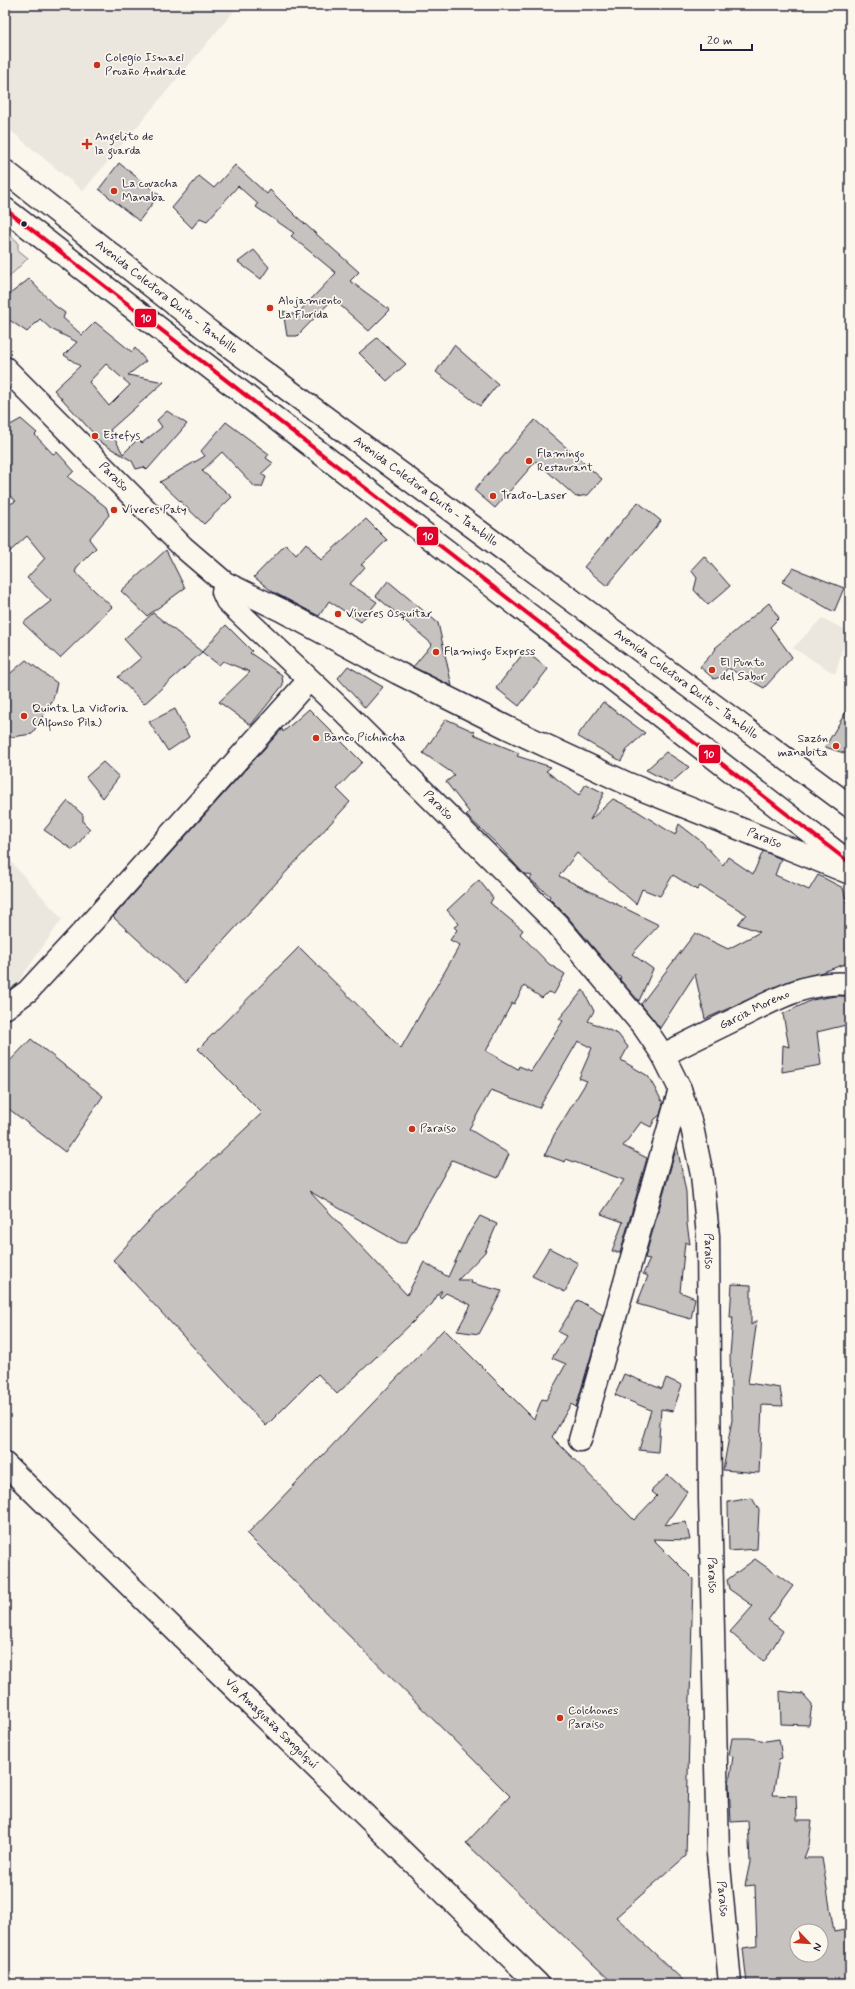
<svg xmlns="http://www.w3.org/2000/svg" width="855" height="1989" viewBox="0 0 855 1989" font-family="Mynerve,sans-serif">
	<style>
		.built { fill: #ebe7df }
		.green { fill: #dbd8d3; stroke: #7e7d87 }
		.building { fill: #c6c2c0; stroke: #22223b; fill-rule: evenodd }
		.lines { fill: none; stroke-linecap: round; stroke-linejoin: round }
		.minor-casing { stroke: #22223b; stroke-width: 25 }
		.major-casing { stroke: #22223b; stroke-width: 25 }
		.highway-casing { stroke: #22223b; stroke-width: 25 }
		.minor { stroke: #fbf7ec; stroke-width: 22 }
		.major { stroke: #fbf7ec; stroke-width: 22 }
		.highway { stroke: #fbf7ec; stroke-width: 22 }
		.bus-1-casing { stroke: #fbf7ec; stroke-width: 7 }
		.bus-1 { stroke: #e4002b; stroke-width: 4 }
		.poi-dot { fill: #c8321e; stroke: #fbf7ec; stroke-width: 1.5 }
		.bus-dot { fill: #22223b; stroke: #fbf7ec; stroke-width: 1.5 }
		.labels { text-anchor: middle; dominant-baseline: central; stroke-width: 3.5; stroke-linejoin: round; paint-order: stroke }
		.poi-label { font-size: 12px; fill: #22223b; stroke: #fbf7ec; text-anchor: start }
		.street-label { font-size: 12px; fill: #22223b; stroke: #fbf7ec }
		.line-badge { stroke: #fbf7ec; stroke-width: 1.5 }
		.badge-label { font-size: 11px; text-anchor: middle; font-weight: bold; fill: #fff }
	</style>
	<rect width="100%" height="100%" fill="#fbf7ec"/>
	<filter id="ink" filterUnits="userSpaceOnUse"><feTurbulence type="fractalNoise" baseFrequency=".025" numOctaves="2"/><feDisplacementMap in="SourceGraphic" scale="8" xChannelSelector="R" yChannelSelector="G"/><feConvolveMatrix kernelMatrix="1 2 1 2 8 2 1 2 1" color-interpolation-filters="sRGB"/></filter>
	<g filter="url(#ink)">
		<path class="built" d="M5,5H239L83,191L5,126Z
			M822,618L848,631L835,674L793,648Z
			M5,855L62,919L16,985L5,994Z"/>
		<path class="green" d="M5,231L18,242V250L28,258L5,281Z"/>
		<path class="building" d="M119,163L159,195L139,221L99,189Z
			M235,165L267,194L270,190L296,216L359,272L350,281L390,310L369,331L333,299L297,336H287L283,311L296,315L336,273L291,236L294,233L256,207L258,204L238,186L207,221L200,218L192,228L172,208L199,176L214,188Z
			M254,250L269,267L261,279L238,262Z
			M29,279L54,305L65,313L63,318L82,335L95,322L132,352L135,348L146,361L128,375L164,382L110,430L123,454L138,439L142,443L162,427L157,420L167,411L187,424L147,470L144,467L136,469L132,461L100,442L93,435L94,434L54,390L80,366L64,355L77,342L51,329L40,319L27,332L5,317V311L10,305L5,298ZM106,364L130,385L109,406L89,382Z
			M377,338L406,364L387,381L359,353Z
			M454,345L498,384L480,406L436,372Z
			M21,419L37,433L35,435L53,454L57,452L74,471L68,477L106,507L109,515L89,539L96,548L78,566L75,572L112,607L60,658L23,623L51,601L27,578L45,558L27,536L5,556V519L10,504L16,501L5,492V428Z
			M535,420L602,479L588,495L576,497L536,461L495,508L474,490Z
			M226,422L269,454L266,458L273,463L261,474L266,477L262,487H255L222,452L202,471L232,497L204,524L160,482L205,456L201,451Z
			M638,502L661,521L607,586L584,567Z
			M366,519L387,540L361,565L365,567L350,584L377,602L361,622L329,601L319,616L273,592L254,577L286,544L296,555L306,543L321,560Z
			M166,550L185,588L147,616L121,591Z
			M704,556L730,586L708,605L694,590L697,578L691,570Z
			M793,568L844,588L834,612L782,582Z
			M388,581L438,623L452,686L413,667L432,644L376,596Z
			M769,603L779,618L770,627L792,657L764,688L728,668L720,677L714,679L700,667L716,649L715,648Z
			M153,613L202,652L144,704L118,677L141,658L124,639Z
			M226,625L252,651L250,653L282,675L283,685L251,725L219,702L250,672L223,661L219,665L202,652Z
			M525,651L548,669L519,706L496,688Z
			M26,660L57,683L53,699L32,734L5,738V678Z
			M348,666L383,687L365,708L338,678Z
			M603,702L645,733L628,748L621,761L577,736Z
			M850,705V755L825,747Z
			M175,709L189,737L168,751L149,722Z
			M309,709L362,762L337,789L350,802L185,983L113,917L282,729L283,732Z
			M446,719L475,732L473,734L519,753L517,756L551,767L546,771L579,795L586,784L604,793L590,820L613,799L634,809L675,835L679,824L702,842L723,865L728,857L753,874L763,851L781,859L775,875L809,890L818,875L843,888L847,904L850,905V962L823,972L789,981L705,1019L695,974L660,1028L641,1004L695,933L728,949L760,932L738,924L746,914L700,886L697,890L673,875L660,896L642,889L636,904L577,853L559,876L659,925L632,954L653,969L639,1001L620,980L621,978L614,972L567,916L549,898L550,896L530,879L532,876L523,873L497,844L466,815L469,812L446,782L455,775L423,753Z
			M666,752L689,767L671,783L646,770Z
			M103,762L119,777L103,798L86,777Z
			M68,801L83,815V822L90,829L73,850L44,830Z
			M479,880L493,898L490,903L523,930L520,934L549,964L565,974L554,994L548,992L542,998L524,986L514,1004L512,1003L486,1051L518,1069L519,1066L531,1071L563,1021L559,1019L583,990L594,1011L588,1021L618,1034L628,1047L621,1060L648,1076L663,1103L660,1115L655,1119L651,1127L641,1122L623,1146L647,1158L620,1253L612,1251L623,1222L601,1214L624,1180L566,1159L565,1162L545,1155L554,1135L587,1081L579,1078L592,1048L578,1041L539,1108L491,1090L469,1129L509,1154L498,1178L452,1160L406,1243H400L309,1191L407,1295L424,1262L448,1277L467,1236L480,1216L497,1224L485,1252L458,1280H472L471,1283L502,1291L479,1334L457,1331L471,1305L446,1293L441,1298L439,1296L442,1291H440L432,1304L337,1394L318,1374L266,1426L113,1260L161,1208L262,1113L198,1049L299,947L401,1048L460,945L450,940L457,930L454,927L459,924L447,910Z
			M835,996H850V1024L817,1032L821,1065L782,1072L783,1045L789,1047L783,1014L812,1000Z
			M31,1039L103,1096L65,1152L5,1106V1066Z
			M677,1146L686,1192L687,1224L690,1244L685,1242L680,1292L695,1298L691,1319L637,1304L648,1276L643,1274L650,1259L645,1258Z
			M549,1248L578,1263L565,1292L532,1276Z
			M732,1284L751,1285V1325L757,1320L748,1383L780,1388L783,1406L762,1405L759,1473L723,1470L732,1420L730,1355L733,1317H730Z
			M578,1300L603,1315L576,1407L571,1404L552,1437L634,1520L657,1496L651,1491L668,1475L687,1492L665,1525L686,1522L690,1540L653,1539L693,1579L686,1856L616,1917L687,1984H614L466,1843L510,1796L247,1534L444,1329L534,1419L542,1399L546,1400L566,1364L552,1358L566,1336L558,1332Z
			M624,1374L662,1389L666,1378L682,1385L673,1411L661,1409L658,1452L639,1450L651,1410L615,1395Z
			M752,1498L759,1510L757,1549L729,1551L728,1502Z
			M755,1559L793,1586L768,1620L783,1631L764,1662L730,1632L753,1606L729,1589L727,1580Z
			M780,1691L803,1694L812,1704L809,1725L781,1724Z
			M732,1738H750L766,1741L779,1739L782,1758L779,1759L773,1795L796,1796L797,1820H812L809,1845L804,1858H822L834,1932L850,1929V1984H747L743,1948L757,1946L755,1885L745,1886L750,1862L748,1821L731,1822L729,1784L733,1756L729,1755ZM797,1931H821V1955H797Z"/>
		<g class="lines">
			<g class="minor-casing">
				<g id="minor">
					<path id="s1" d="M225,583L223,592L227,601L342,710L557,924L644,1027L663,1055L680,1089L692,1127L702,1175L708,1236L710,1498L718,1854L730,1984"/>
					<path d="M5,1008L28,991L91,923L309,680"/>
					<path id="s2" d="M663,1055C689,1042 715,1029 740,1017C776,999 809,980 850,984"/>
					<path d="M580,1440L680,1089"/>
				</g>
			</g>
			<g class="major-casing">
				<g id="major">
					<path id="s3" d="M5,368L183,547L225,583L281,610L398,673L508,728L626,783L850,873"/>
				</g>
			</g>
			<g class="highway-casing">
				<g id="highway">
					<path id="s4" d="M5,171L210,332L850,806"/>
					<path d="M5,209L850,863"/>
					<path id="s5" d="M5,1464L538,1984"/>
				</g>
			</g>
			<use href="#minor" class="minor"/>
			<use href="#major" class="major"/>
			<use href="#highway" class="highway"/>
			<g class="bus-1-casing">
				<path id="bus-1" d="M5,209L850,863"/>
			</g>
			<use href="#bus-1" class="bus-1"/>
		</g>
	</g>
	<g class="poi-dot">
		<circle cx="97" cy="65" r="4"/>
		<path d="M85 138h4v4h4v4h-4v4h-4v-4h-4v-4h4z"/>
		<circle cx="114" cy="191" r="4"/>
		<circle cx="270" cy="308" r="4"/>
		<circle cx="95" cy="436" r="4"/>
		<circle cx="529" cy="461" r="4"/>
		<circle cx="493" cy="496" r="4"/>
		<circle cx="114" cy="510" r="4"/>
		<circle cx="338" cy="614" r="4"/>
		<circle cx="436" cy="652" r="4"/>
		<circle cx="712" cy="670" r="4"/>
		<circle cx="24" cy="716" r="4"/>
		<circle cx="316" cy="738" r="4"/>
		<circle cx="836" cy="746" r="4"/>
		<circle cx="412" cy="1129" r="4"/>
		<circle cx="560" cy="1718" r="4"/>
	</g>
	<circle class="bus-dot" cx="24" cy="224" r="3.5"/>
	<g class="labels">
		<g class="poi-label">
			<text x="105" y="58">Colegio Ismael<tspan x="105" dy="14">Proaño Andrade</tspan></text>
			<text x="95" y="137">Angelito de<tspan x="95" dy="14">la guarda</tspan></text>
			<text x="122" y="184">La covacha<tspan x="122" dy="14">Manaba</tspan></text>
			<text x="278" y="301">Alojamiento<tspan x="278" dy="14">La Florida</tspan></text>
			<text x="103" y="436">Estefys</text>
			<text x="537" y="454">Flamingo<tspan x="537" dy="14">Restaurant</tspan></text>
			<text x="501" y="496">Tracto-Laser</text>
			<text x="122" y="510">Víveres Paty</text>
			<text x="346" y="614">Víveres Osquitar</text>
			<text x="444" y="652">Flamingo Express</text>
			<text x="720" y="663">El Punto<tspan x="720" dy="14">del Sabor</tspan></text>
			<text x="32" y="709">Quinta La Victoria<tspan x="32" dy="14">(Alfonso Pila)</tspan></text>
			<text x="324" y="738">Banco Pichincha</text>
			<text x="828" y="739" text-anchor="end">Sazón<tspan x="828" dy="14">manabita</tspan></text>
			<text x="420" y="1129">Paraiso</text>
			<text x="568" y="1711">Colchones<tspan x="568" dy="14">Paraiso</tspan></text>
		</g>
		<g class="street-label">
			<text stroke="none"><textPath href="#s4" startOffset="205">Avenida Colectora Quito - Tambillo</textPath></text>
			<text stroke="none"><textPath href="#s3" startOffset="154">Paraiso</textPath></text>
			<text stroke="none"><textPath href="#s4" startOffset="529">Avenida Colectora Quito - Tambillo</textPath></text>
			<text stroke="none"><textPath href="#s4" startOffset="853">Avenida Colectora Quito - Tambillo</textPath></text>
			<text stroke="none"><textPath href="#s1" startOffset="313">Paraiso</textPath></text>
			<text stroke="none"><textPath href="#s3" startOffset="905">Paraiso</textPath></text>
			<text stroke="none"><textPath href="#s2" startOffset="102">Garcia Moreno</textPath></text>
			<text stroke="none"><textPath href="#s1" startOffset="853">Paraiso</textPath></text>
			<text stroke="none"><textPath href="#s1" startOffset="1177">Paraiso</textPath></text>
			<text stroke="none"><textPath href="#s5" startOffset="372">Via Amaguaña Sangolquí</textPath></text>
			<text stroke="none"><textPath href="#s1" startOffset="1501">Paraiso</textPath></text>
		</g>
	</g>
	<g class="line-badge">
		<rect x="134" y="308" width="23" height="20" rx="4" fill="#e4002b"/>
		<rect x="416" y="526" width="23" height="20" rx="4" fill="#e4002b"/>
		<rect x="698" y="744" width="23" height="20" rx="4" fill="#e4002b"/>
	</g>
	<g class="badge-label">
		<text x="146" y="322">10</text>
		<text x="428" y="540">10</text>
		<text x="709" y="758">10</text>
	</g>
	<rect width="855" height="1989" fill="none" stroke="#fbf7ec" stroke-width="20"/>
	<rect x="10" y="10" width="835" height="1969" fill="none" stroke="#22223b" stroke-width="1.5" filter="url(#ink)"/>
	<g transform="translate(809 1943) rotate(115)"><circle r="19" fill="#fbf7ec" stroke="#a4a2a5"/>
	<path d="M0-3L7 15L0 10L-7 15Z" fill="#c8321e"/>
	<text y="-6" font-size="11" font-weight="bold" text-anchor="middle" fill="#22223b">N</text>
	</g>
	<path d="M701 44v6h51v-6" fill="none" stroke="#22223b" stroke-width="2"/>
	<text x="707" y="44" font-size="12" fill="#22223b" stroke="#fbf7ec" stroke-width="3" paint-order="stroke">20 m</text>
</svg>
